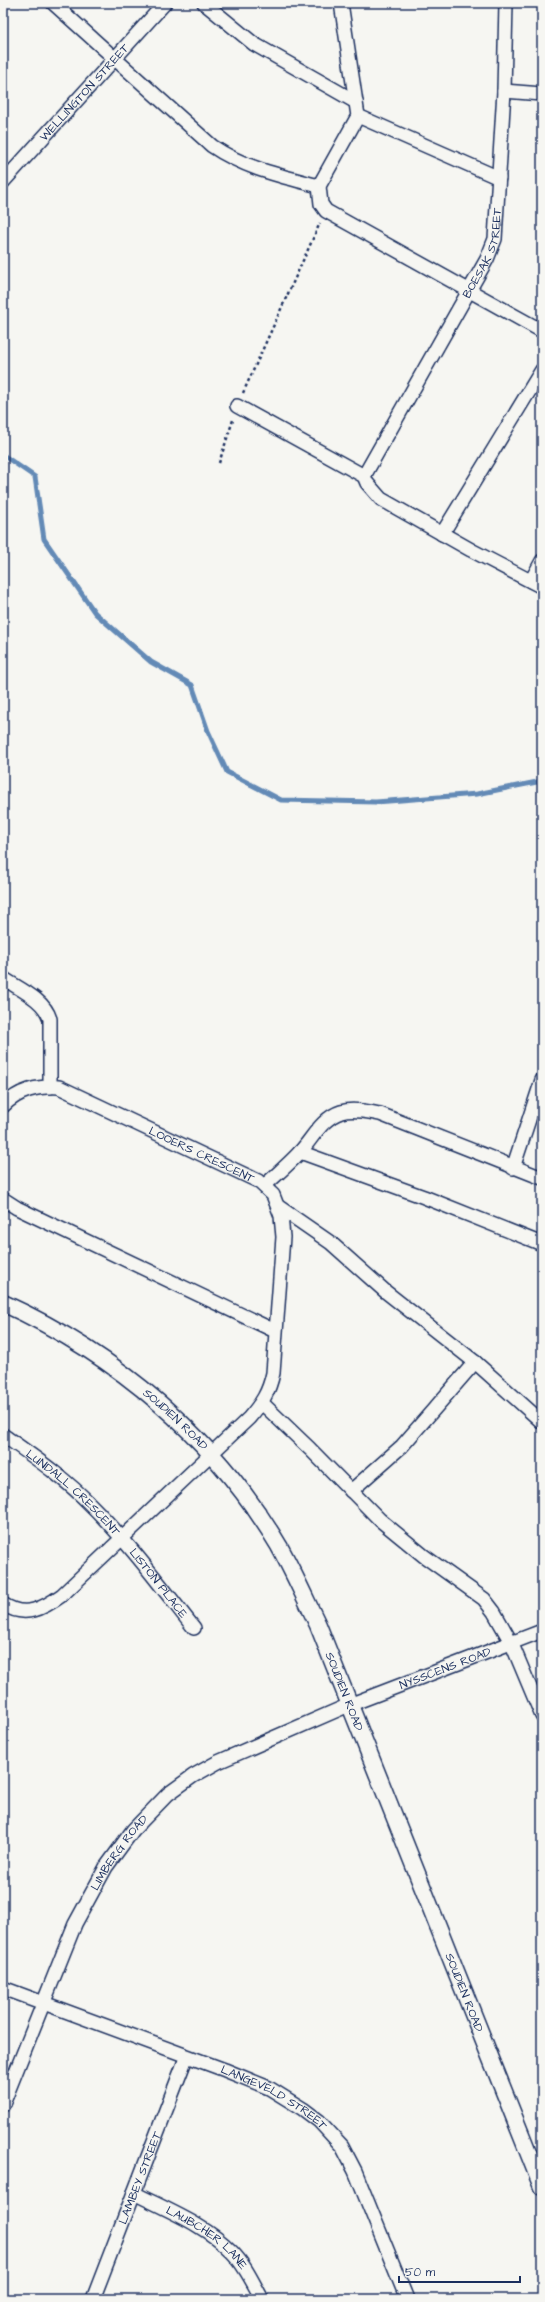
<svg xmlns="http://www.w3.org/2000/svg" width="545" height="2302" viewBox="0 0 545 2302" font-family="'Architects Daughter',sans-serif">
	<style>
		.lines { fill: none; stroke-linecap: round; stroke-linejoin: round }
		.stream { stroke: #648ab6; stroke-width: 5 }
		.minor-casing { stroke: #1b2f5e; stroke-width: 16 }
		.tertiary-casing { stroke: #1b2f5e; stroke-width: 19 }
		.path { stroke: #1b2f5e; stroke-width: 2.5; stroke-dasharray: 3 3; stroke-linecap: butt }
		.minor { stroke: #f6f6f2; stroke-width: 13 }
		.tertiary { stroke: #f6f6f2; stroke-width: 16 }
		.labels { text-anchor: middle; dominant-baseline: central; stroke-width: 4; stroke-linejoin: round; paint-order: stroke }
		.street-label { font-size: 12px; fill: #1b2f5e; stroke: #f6f6f2 }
	</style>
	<rect width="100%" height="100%" fill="#f6f6f2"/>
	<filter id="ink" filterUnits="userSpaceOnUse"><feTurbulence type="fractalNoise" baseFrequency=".025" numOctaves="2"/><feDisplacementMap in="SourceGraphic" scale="8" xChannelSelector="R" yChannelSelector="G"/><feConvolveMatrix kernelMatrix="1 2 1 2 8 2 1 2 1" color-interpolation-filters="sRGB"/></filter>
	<g filter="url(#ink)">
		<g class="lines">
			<path class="stream" d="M3,455L35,477L44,539L95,613L151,662L192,685L208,731L227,772L281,800L376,802L477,794L542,781"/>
			<g class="minor-casing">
				<g id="minor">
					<path d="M53,3L212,146C244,168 281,176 319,186"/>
					<path d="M204,3L254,44L356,102"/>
					<path d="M341,3L358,116L319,186L321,204L326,211L542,331"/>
					<path d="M504,91L542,94"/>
					<path d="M358,116L499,178"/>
					<path id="s1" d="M3,182L165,3"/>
					<path d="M237,406L364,476L367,483L381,499L471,550L542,587"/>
					<path id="s2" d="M364,476L487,259L495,239L504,91L506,3"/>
					<path d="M442,534L542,370"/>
					<path d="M531,581L542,561"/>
					<path d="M3,978C19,989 44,999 50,1019V1087"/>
					<path id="s3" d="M3,1106C19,1090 37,1086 59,1087L258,1181L273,1195L281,1216L283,1237L273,1373C269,1392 262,1403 249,1418L62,1595C44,1608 25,1619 3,1604"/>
					<path d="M300,1152L424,1197L542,1244"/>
					<path d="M513,1168L542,1080"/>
					<path d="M264,1186C276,1175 289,1164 300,1152C312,1139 322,1118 341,1112C353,1108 368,1112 380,1114L542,1178"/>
					<path d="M3,1199L17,1208L275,1331"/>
					<path d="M279,1207L331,1243L386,1292L475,1362L542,1422"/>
					<path d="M262,1403L310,1449L380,1520L424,1556L484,1599L494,1612L511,1642L542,1716"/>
					<path id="s4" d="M3,1435C34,1457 65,1478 92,1506C129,1543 161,1586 194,1628"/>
					<path d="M351,1491L402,1446L475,1362"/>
					<path id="s5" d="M3,1988L225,2070L269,2088L303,2109L319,2121L342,2146L355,2171L407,2299"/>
					<path id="s6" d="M3,2104L75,1924L106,1867L133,1830L168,1794L193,1776L218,1762L349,1705L542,1631"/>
					<path id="s7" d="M134,2193C167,2210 206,2225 232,2252C245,2265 253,2283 262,2299"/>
					<path id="s8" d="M93,2299L186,2058"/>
				</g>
			</g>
			<g class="tertiary-casing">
				<g id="tertiary">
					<path id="s9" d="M3,1303C117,1355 215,1438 279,1546C293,1571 305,1598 318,1625L542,2187"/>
				</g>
			</g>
			<path class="path" d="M243,393L320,223
				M219,463L233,420"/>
			<use href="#minor" class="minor"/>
			<use href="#tertiary" class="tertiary"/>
		</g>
	</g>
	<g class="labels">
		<g class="street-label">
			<text stroke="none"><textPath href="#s1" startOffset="121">WELLINGTON STREET</textPath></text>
			<text stroke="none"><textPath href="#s2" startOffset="254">BOESAK STREET</textPath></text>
			<text stroke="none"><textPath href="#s3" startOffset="219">LOOERS CRESCENT</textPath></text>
			<text stroke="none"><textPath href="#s9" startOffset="209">SOUDIEN ROAD</textPath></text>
			<text stroke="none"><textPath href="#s4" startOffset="91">LUNDALL CRESCENT</textPath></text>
			<text stroke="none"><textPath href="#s4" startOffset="216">LISTON PLACE</textPath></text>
			<text stroke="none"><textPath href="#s6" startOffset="660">NYSSCENS ROAD</textPath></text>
			<text stroke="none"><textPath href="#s9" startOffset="533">SOUDIEN ROAD</textPath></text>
			<text stroke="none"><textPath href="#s6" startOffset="278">LIMBERG ROAD</textPath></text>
			<text stroke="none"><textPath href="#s9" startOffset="857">SOUDIEN ROAD</textPath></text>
			<text stroke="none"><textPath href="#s5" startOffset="293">LANGEVELD STREET</textPath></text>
			<text stroke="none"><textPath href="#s8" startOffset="130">LAMBEY STREET</textPath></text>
			<text stroke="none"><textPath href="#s7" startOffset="86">LAUBCHER LANE</textPath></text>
		</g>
	</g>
	<rect width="545" height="2302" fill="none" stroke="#f6f6f2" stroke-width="16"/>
	<rect x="8" y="8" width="529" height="2286" fill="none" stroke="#1b2f5e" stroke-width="1.5" filter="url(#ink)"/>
	<path d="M399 2276v6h121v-6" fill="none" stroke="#1b2f5e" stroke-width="2"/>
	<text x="405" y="2276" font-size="12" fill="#1b2f5e" stroke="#f6f6f2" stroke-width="3" paint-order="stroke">50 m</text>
</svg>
